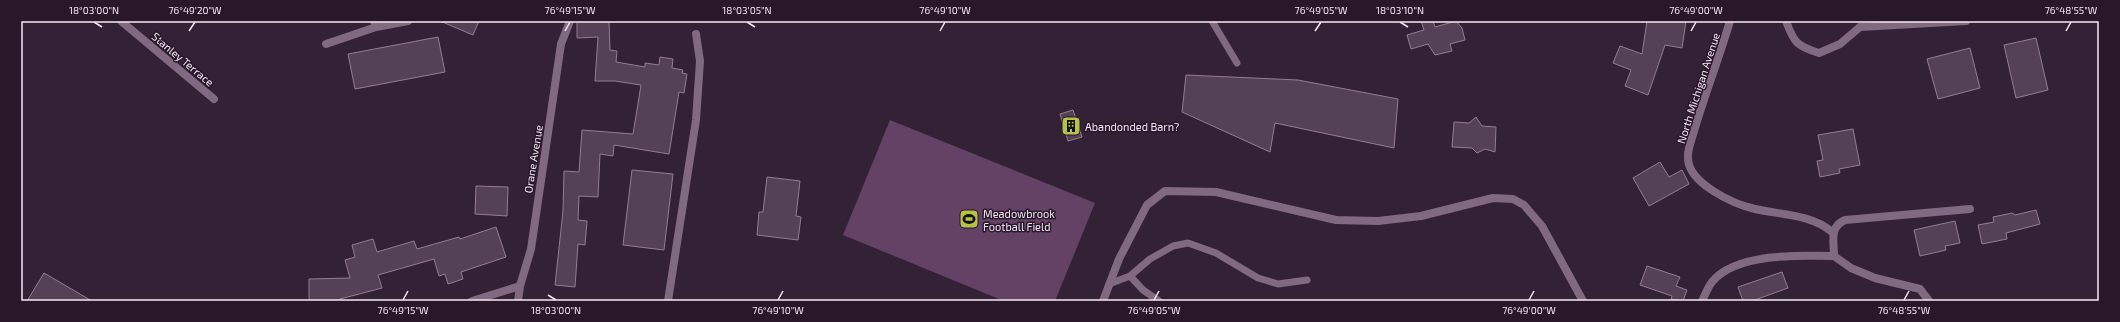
<svg xmlns="http://www.w3.org/2000/svg" width="2120" height="322" viewBox="0 0 2120 322" font-family="'Exo 2',sans-serif">
	<style>
		.green { fill: #634265 }
		.building { fill: #554156; stroke: #937d94 }
		.lines { fill: none; stroke-linecap: round; stroke-linejoin: round }
		.service { stroke: #806981; stroke-width: 7 }
		.minor { stroke: #806981; stroke-width: 8 }
		.ticks { fill: none; stroke: #f5e9f6; stroke-width: 1.5 }
		.labels { text-anchor: middle; dominant-baseline: central; stroke-width: 3; stroke-linejoin: round; paint-order: stroke }
		.street-label { font-size: 11px; fill: #f5e9f6; stroke: #29172a }
		.poi-label { font-size: 11px; fill: #f5e9f6; stroke: #29172a; text-anchor: start }
		.neatline { fill: none; stroke: #f5e9f6; stroke-width: 1.5 }
		.ticks-label { font-size: 10px; text-anchor: middle; fill: #f5e9f6 }
	</style>
	<rect width="100%" height="100%" fill="#332135"/>
	<path class="green" d="M890,120L1095,203L1055,301H1004L843,235Z"/>
	<path class="building" d="M440,21H479L473,35Z
		M577,21H609L610,50L617,51L616,62L645,67V63L659,65L660,57L673,59L672,68L683,70L682,73L687,74L684,93L679,92L669,154L614,145L613,156L600,154L598,197L579,196L578,220L587,221L585,245L578,244L575,287L555,285L563,211L564,171L579,172L582,130L633,134L641,85L615,81H595L598,37L577,38Z
		M1421,21H1433L1435,27L1456,21L1462,28L1465,40L1450,44L1452,51L1435,55L1428,44L1411,49L1407,35L1424,30Z
		M1647,21H1686L1682,48L1665,45L1648,95L1625,86L1631,70L1613,63L1620,46L1642,54Z
		M438,37L445,72L355,89L348,54Z
		M2036,38L2048,90L2016,98L2004,45Z
		M1970,48L1980,88L1938,99L1927,59Z
		M1186,75L1298,80L1398,99L1394,148L1275,123L1270,152L1182,112Z
		M1073,110L1082,137L1068,141L1060,114Z
		M1476,117L1482,126L1496,127L1495,152L1485,149L1477,153L1472,148L1452,147L1454,122L1469,123Z
		M1853,129L1860,165L1839,169L1840,173L1820,177L1817,161L1823,160L1818,135Z
		M1660,162L1669,177L1682,170L1689,184L1649,206L1633,178Z
		M632,170L673,174L664,250L623,245Z
		M767,177L800,181L796,216L801,217L798,240L757,235L759,212H763Z
		M476,186L508,187L507,216L475,214Z
		M2036,210L2040,224L2006,233L2007,239L1982,244L1978,225L1994,222L1993,217L2012,213L2015,215Z
		M1955,221L1960,243L1945,246L1946,250L1920,256L1914,230Z
		M496,227L506,257L461,272L463,279L448,284L445,274L439,276L434,259L378,275L382,288L340,299V301H309V279L350,278L345,260L355,257L352,245L373,239L377,252L414,241L417,249L459,237L460,239Z
		M1647,266L1680,277L1676,286L1687,290L1683,301L1671,299L1672,296L1640,285Z
		M1782,272L1788,288L1752,301H1743L1738,287Z
		M44,273L92,301H27Z"/>
	<g class="lines">
		<path class="service" d="M1212,21L1237,63
			M1130,276L1143,290L1159,301
			M1109,284L1130,276L1150,259L1173,246L1188,243L1216,253L1258,278L1278,284L1307,280"/>
		<path class="minor" d="M121,21L214,99
			M1730,21C1719,58 1705,94 1694,131C1692,139 1687,150 1688,158C1688,183 1733,204 1755,209C1781,215 1811,214 1832,232
			M1786,21C1794,43 1797,46 1819,53L1840,44L1860,27
			M376,27L408,21
			M1860,27L1966,21
			M326,44L376,27L374,21
			M1834,256L1851,268L1875,278L1920,289L1929,301
			M472,301L520,286
			M518,301L520,286L531,249L561,44L570,21
			M668,301L696,120L700,61L696,34
			M1103,301L1119,259L1147,205L1165,191L1216,192L1336,220L1378,221L1421,216L1493,198L1513,199L1524,205L1542,226L1583,301
			M1702,301C1705,295 1708,287 1712,282C1735,253 1800,255 1834,256C1834,241 1829,227 1845,220L1970,209"/>
	</g>
	<path class="ticks" d="M94,22L102,27M747,22L755,27M1400,22L1408,27M189,31L195,22M565,31L570,22M940,31L945,22M1315,31L1321,22M1691,31L1696,22M2066,31L2071,22M548,295L556,300M403,300L408,291M778,300L783,291M1154,300L1159,291M1529,300L1534,291M1904,300L1909,291"/>
	<defs>
		<g id="building-square" transform="scale(1)"><rect x="-9" y="-9" width="18" height="18" rx="4" fill="#b6c148" stroke="#29172a"/><path d="M-4-6H4V6H1V3H-1V6H-4ZM-2.5-4.3h1.7v1.8h-1.7ZM.8-4.3h1.7v1.8H.8ZM-2.5-1h1.7V.8h-1.7ZM.8-1h1.7V.8H.8Z" fill="#111"/></g>
		<g id="stadium-square" transform="scale(1)"><rect x="-9" y="-9" width="18" height="18" rx="4" fill="#b6c148" stroke="#29172a"/><path d="M0-5a6.5 5 0 1 0 0 10a6.5 5 0 1 0 0-10ZM-3.5-1.8h7v3.6h-7Z" fill="#111"/></g>
	</defs>
	<g fill-rule="evenodd">
		<use href="#building-square" x="1071" y="126"/>
		<use href="#stadium-square" x="969" y="219"/>
	</g>
	<g class="labels">
		<g class="street-label">
			<text transform="translate(183 59) rotate(40)">Stanley Terrace</text>
			<text transform="translate(1698 88) rotate(-72)">North Michigan Avenue</text>
			<text transform="translate(533 159) rotate(-81)">Orane Avenue</text>
		</g>
		<g class="poi-label">
			<text x="1085" y="126">Abandonded Barn?</text>
			<text x="983" y="213">Meadowbrook<tspan x="983" dy="13">Football Field</tspan></text>
		</g>
	</g>
	<rect width="2120" height="322" fill="none" stroke="#29172a" stroke-width="44"/>
	<rect x="22" y="22" width="2076" height="278" class="neatline"/>
	<g class="ticks-label">
		<text x="94" y="14">18°03'00"N</text>
		<text x="195" y="14">76°49'20"W</text>
		<text x="570" y="14">76°49'15"W</text>
		<text x="747" y="14">18°03'05"N</text>
		<text x="945" y="14">76°49'10"W</text>
		<text x="1321" y="14">76°49'05"W</text>
		<text x="1400" y="14">18°03'10"N</text>
		<text x="1696" y="14">76°49'00"W</text>
		<text x="2071" y="14">76°48'55"W</text>
		<text x="403" y="314">76°49'15"W</text>
		<text x="556" y="314">18°03'00"N</text>
		<text x="778" y="314">76°49'10"W</text>
		<text x="1154" y="314">76°49'05"W</text>
		<text x="1529" y="314">76°49'00"W</text>
		<text x="1904" y="314">76°48'55"W</text>
	</g>
</svg>
